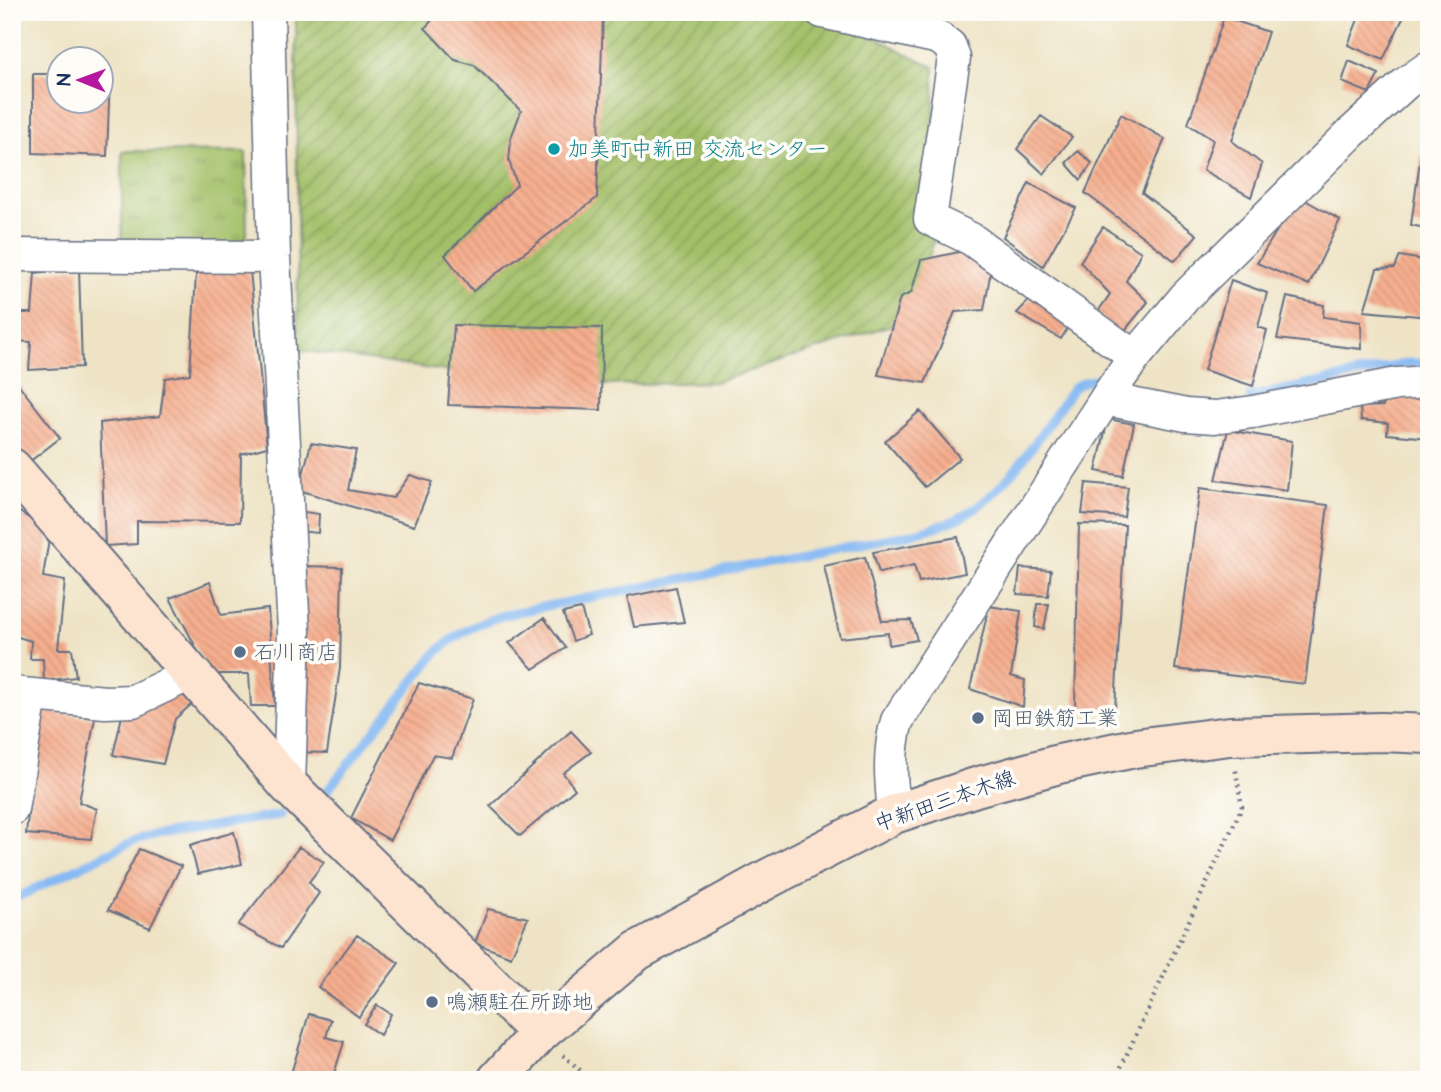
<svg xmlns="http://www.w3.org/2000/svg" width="1441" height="1092" viewBox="0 0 1441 1092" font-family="'Architects Daughter','Klee One',sans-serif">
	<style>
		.grass { fill: url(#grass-tufts); stroke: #5f7862; stroke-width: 2 }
		.garden { fill: url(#garden-furrows); stroke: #5f7862; stroke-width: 2 }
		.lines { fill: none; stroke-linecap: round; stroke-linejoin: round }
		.stream { stroke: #86b9f3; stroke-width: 9 }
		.building { fill: url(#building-back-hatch) }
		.street-casing { stroke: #656e82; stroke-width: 35 }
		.secondary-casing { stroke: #656e82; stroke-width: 42 }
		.path { stroke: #656e82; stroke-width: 4.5; stroke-dasharray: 2 5; stroke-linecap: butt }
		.street { stroke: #fff; stroke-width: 32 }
		.secondary { stroke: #fde4d1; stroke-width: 38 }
		.culture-dot { fill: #0f9aa8; stroke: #fdfcf7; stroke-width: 2.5 }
		.service-dot { fill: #5c6f8a; stroke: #fdfcf7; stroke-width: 2.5 }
		.labels { text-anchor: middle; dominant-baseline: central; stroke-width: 7; stroke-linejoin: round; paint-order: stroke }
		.culture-label { font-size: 21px; fill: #0d838f; stroke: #fdfcf7; text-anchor: start }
		.service-label { font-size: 21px; fill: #4e5e75; stroke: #fdfcf7; text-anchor: start }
		.street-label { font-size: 21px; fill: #1b2f5e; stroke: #fdfcf7 }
	</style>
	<defs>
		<pattern id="grass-tufts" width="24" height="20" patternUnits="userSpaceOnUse" patternTransform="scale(1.75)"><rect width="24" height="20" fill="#a3c067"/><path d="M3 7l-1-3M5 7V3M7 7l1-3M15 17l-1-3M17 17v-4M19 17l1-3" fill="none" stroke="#849c58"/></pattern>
		<pattern id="garden-furrows" width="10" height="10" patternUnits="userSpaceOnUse" patternTransform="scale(1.75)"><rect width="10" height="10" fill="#a3c067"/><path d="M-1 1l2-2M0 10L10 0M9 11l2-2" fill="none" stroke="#849c58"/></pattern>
		<pattern id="building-back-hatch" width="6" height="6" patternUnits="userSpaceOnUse" patternTransform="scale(1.75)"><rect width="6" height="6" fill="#f6ae8e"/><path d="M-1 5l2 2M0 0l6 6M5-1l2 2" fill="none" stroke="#d2967d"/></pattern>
	</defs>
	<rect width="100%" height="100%" fill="#fdfcf7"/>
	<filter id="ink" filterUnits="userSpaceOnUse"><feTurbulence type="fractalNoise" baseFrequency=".0143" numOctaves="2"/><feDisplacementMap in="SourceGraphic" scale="14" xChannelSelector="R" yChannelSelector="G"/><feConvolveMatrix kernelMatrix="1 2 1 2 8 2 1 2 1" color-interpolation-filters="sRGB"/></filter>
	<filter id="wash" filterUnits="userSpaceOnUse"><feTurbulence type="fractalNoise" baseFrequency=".00686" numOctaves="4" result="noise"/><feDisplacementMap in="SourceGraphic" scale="28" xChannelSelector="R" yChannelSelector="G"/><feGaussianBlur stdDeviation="1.57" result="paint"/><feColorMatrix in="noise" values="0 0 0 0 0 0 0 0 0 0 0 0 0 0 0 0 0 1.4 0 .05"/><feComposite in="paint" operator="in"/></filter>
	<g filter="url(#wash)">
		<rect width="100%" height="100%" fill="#eee3c5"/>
		<path class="grass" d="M122,151L246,152L247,244L122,243Z"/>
		<path class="garden" d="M296,12H825L934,67L935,237L910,319L716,382L597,385L467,374L298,350Z"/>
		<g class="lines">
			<path class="stream" d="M1250,397L1409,363H1429
				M327,791L435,654C458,631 486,619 517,612L911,534C929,529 947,525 963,516C1010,490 1042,431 1073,388C1086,379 1095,378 1110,382
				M12,900L131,842L156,835L280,815"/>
		</g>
		<g id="blocks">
			<path class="building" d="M439,12H603L597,198L473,291L445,255L517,185L509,161L511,138L521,111L474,65L455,60L425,28Z
				M1361,12H1406L1383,60L1348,45Z
				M1224,17L1268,32L1232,141L1262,164L1251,197L1203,170L1213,140L1188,124Z
				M1349,61L1379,74L1369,93L1342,82Z
				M33,74H60V102H102V75H110L107,156L33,153Z
				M1427,110H1429V229L1411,225Z
				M1121,114L1165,139L1142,193L1197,235L1175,261L1085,193Z
				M1041,116L1072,137L1044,174L1017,149Z
				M1078,151L1092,163L1081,180L1066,163Z
				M1029,183L1076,208L1043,266L1003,237Z
				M1298,196L1340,220L1309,285L1257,263Z
				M1103,227L1141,252L1126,281L1148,302L1122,334L1097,313L1110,294L1080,262Z
				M973,249L992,264L984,310L955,312L925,383L878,375L900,298L911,293L921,260Z
				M1400,256L1429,261V317L1364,311L1377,269L1395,268Z
				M79,268L82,367L29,370L31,342L12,341V313H32L35,273Z
				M250,270L267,447L241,454L240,522L137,521V544L105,546L100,423L160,416L165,378L190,374L196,274Z
				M1231,280L1267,293L1258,327L1267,330L1253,386L1204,370Z
				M1036,293L1072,321L1061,339L1017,313Z
				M1287,297L1324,305L1323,317L1361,322L1362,349L1277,339Z
				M454,325L602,328L601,410L448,405Z
				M12,376L60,438L29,462L12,440Z
				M1388,395L1429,397V438L1387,434L1388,423L1361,420L1360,407L1383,406Z
				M920,411L960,458L925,487L885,441Z
				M1108,419L1134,424L1123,476L1096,471Z
				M1228,430L1292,441L1287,490L1216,480Z
				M311,443L356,450L348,490L393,498L410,475L432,482L414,526L299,490Z
				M1086,483L1128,487L1124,517L1082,514Z
				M1200,488L1328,505L1305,684L1175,669Z
				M12,507L50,532L43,577L65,581L58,649H72L76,677L44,681L43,659H30L31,641L12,635L15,569L12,568Z
				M297,511L319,514L318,533L298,531Z
				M1079,524L1125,525L1115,709L1075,708Z
				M958,537L965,573L919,582L914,565L879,573L873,552Z
				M865,557L882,621L911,620L917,640L889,645L888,633L840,638L824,566Z
				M300,566L342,567L340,668L327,753L294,752Z
				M1020,568L1051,570L1048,596L1017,594Z
				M210,582L221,615L268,609L275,706H251L249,674H210L170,598Z
				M676,587L684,622L634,627L627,597Z
				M1037,604H1049L1044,629L1035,627Z
				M989,606L1021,611L1011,676L1025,680L1023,707L970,689Z
				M581,609L589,635L573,641L563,613Z
				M544,618L566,648L533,669L509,643Z
				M419,683L473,699L452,758L433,755L390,840L351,818Z
				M177,686L194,702L175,719L163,764L113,755L122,716Z
				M39,711L95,718L79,802L97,809L91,839L26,834Z
				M571,731L591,752L563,773L575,789L520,836L490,806Z
				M234,832L242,864L198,874L190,845Z
				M299,847L324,862L309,882L319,893L281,948L238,925Z
				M139,849L181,866L150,928L108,910Z
				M488,909L528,918L511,957L475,943Z
				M357,935L399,963L359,1017L318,987Z
				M377,1005L391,1014L380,1035L364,1024Z
				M309,1014L331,1020L326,1037L344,1042L332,1080H289Z"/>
		</g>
	</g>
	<g filter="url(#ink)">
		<use href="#blocks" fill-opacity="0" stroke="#656e82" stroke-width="2"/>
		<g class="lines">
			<g class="street-casing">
				<path id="street" d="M268,12L274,257L294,631L289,786
					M822,12L939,38L950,46L954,58L930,219L971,239L1135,357
					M12,255L274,257
					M1106,399L1186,415L1215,417L1253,412L1397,384L1429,382
					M12,693L105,702L133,701L190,674
					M12,809L31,696
					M894,814C891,782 888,752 897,721L1112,389L1135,357L1185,297L1351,133L1406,83L1429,67"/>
			</g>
			<g class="secondary-casing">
				<path id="secondary" d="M12,468L289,786L540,1033
					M497,1080L540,1033L637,951L771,877L894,814L976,787L1059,764L1135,748L1230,736L1381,732L1429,734"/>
			</g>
			<path class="path" d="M563,1055L591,1080
				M1115,1080L1242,807L1235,766"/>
			<use href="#street" class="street"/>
			<use href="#secondary" class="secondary"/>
		</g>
	</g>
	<circle class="culture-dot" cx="554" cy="149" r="7"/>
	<g class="service-dot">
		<circle cx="240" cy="652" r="7"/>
		<circle cx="978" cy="718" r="7"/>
		<circle cx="432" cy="1002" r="7"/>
	</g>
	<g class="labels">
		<g class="culture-label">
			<text x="568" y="149">加美町中新田 交流センター</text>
		</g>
		<g class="service-label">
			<text x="254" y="652">石川商店</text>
			<text x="992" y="718">岡田鉄筋工業</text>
			<text x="446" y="1002">鳴瀬駐在所跡地</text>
		</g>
		<g class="street-label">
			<text transform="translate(945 801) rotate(-19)">中新田三本木線</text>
		</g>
	</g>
	<rect width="1441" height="1092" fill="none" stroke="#fdfcf7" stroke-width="42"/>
	<g transform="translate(80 80) rotate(271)"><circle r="33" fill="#fdfcf7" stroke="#a3aaba" stroke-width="2"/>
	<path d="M0-5L12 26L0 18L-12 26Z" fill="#b5179e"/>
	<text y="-10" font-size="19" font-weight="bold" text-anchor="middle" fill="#1b2f5e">N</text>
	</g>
</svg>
